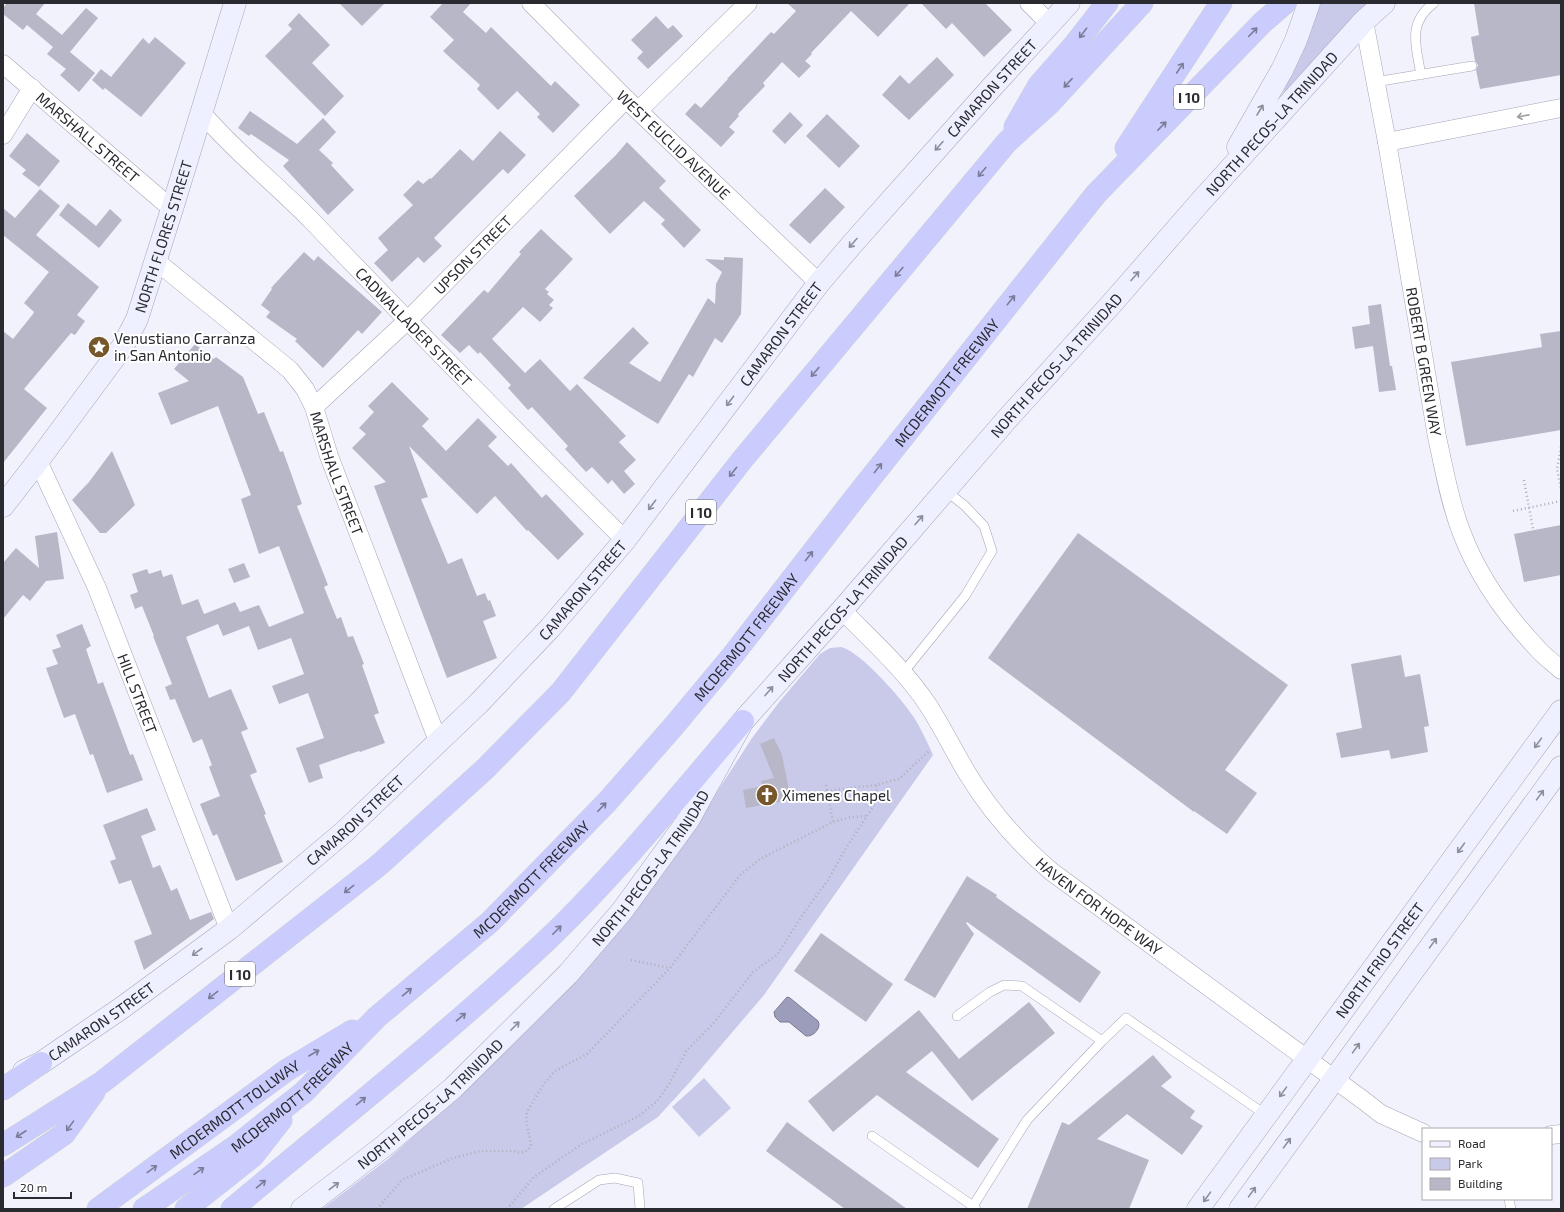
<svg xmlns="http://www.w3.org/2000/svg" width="1564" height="1212" viewBox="0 0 1564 1212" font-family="'Exo 2',sans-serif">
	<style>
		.green { fill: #c9cae9 }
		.water { fill: #9c9dbb; stroke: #7a7b92 }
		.building { fill: #b7b7c8 }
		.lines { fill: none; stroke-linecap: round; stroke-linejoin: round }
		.service-casing { stroke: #a5a5b6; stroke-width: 10 }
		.minor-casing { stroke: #a5a5b6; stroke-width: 19 }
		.secondary-casing { stroke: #a5a5b6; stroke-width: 23 }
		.motorway-casing { stroke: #d0d0d2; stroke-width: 23 }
		.path { stroke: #aeaeb8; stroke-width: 2.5; stroke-dasharray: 1 3; stroke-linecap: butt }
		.service { stroke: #fff; stroke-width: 9 }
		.minor { stroke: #fff; stroke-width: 18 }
		.secondary { stroke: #eff0ff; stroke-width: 22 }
		.motorway { stroke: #cbccfe; stroke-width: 22 }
		.oneway { stroke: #7a7c98 }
		.oneway2 { stroke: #8c8e98 }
		.oneway3 { stroke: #9fa0a2 }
		.labels { text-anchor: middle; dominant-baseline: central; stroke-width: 4; stroke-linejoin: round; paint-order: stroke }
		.shield { fill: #fff; stroke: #6a6b6f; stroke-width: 1 }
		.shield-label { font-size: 14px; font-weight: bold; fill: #2a2b31 }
		.street-label { font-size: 15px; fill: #2a2b31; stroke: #fff }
		.poi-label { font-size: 15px; fill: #2a2b31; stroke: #fff; text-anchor: start }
	</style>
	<rect width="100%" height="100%" fill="#f2f2fd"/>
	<path class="green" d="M1318,3H1369L1279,103L1316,12Z
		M841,647C860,651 902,699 913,716C921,728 927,742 933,755L764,995L689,1083L658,1117L521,1209H322L388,1159L486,1071L689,835L752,738L780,701L820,654L830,648Z
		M704,1078L731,1108L699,1137L672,1107Z"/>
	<path class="water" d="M787,997L790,998L818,1021C822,1028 813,1037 806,1036L789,1022H780L775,1017L774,1012Z"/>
	<path class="building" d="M7,3H45L36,14L62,35L86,8L98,18L70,52L95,73L79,92L60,75L66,69L47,54L53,47L27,25L23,30L3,14V8Z
		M339,3H385L362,26Z
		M443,3H471L463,12L486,33L491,27L551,86L555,81L580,105L553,133L537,117L540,114L517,91L498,110L477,89L480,85L443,51L454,40L430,17Z
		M787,3H910L878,37L851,11L811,53L812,54L805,61L811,66L799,78L782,62L763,83L765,86L738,114L739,116L729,127L735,132L721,147L685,114L695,103L701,108L728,79H727L771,32L774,34L796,11Z
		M921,3H985L1012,30L984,57L952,23L946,29Z
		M1474,3H1561V75L1480,89L1476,70L1478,65L1475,61L1471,37L1479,35Z
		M299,13L330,45L312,63L344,96L325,116L265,56L292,29L288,25Z
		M656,16L668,29L673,25L683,36L648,69L637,58L643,52L631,40Z
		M155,37L186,63L141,117L105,88L103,90L92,80L101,69L111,77L143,38L149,44Z
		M937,57L954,75L909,120L882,95L900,75L909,84Z
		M250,111L297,144L323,118L336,132L319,150L333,163L331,165L354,190L328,215L283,166L289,160L251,134L249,136L238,128Z
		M790,112L803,125L785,144L772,131Z
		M827,114L860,146L839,168L806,136Z
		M500,131L526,155L508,174L503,169L434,238L442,246L424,263L418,257L392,282L374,263L388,250L378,238L413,205L403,195L418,180L423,184L430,178L431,179L460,149L473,161Z
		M27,133L60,161L39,187L22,174L26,170L9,156Z
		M627,142L666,181L659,188L701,230L684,248L661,224L665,220L644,201L610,234L574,196L616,155Z
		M825,188L845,207L810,244L789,225Z
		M40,189L60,206L36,235L99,287L77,315L85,321L75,335L71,333L24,389L47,408L3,463V331L13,339L33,314L34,312L24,303L49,272L3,235V208L15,218Z
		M68,203L96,226L110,209L122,220L99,248L59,215Z
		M541,229L573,259L545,289L549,292L547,294L554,300L549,305L553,308L540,322L523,307L492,339L525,373L540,359L570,391L577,384L626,436L619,442L636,460L624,471L635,484L624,494L612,480L608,484L592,467L586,472L565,449L568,446L532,407L528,410L508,388L511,385L480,352L478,354L469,345L460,353L441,335L484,290L488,293L521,254L519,252Z
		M304,252L314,261L318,256L382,312L362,334L358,330L323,368L295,341L297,339L266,317L270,312L261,305L272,289L271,288Z
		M724,257L743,258L741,314L722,343L715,338L693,377L689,374L658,424L583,378L633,327L649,343L629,363L660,382L708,298L715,304L716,284L722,272L705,259L724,260Z
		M1381,304L1390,366H1392L1396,390L1379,392L1373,346L1355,349L1352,327L1370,324L1368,306Z
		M1561,331V430L1466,446L1451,362L1542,347L1540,334Z
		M195,344L214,359L216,357L243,377L258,414L264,412L280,452L283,451L302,504L297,506L328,585L324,587L337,619L341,617L348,637L353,636L364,664L362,665L379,713L374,715L385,743L360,752L359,751L319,765L323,778L309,783L296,748L324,738L308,693L279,704L272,686L304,674L291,638L258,650L249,626L223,636L218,624L186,637L209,698L231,689L248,729L241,732L257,772L250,775L266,814L264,815L283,862L236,881L217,834L213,836L200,804L220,796L209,767L212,765L202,739L193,743L175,699L170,700L165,687L172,684L153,636H154L142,606L135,609L130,595L138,592L132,574L147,569L149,574L161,570L163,577L172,574L182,605L198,599L204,614L235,602L240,612L259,605L269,627L304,613L279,546L259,554L241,499L251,495L218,406L171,425L158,393L189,381L174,369Z
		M392,382L429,419L422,426L446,451L478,418L497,437L488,446L508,466L511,463L542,498L546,494L584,534L558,560L528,530L527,531L495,496L477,514L409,446L428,497L421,499L448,564L462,558L477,596L485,593L488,601L490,600L496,616L483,621L497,658L447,678L374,486L386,482L352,448L366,434L359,428L374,412L368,406Z
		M112,451L135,505L106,533H100L72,500L89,482Z
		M1561,525V575L1524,582L1514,534Z
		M57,532L64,579L46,581L30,601L23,595L3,619V563L16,548L39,568L35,536Z
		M1078,533L1288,685L1225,770L1257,793L1227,834L1194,811V812L988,658Z
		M244,563L250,577L234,583L228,569Z
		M82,624L91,646L86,649L98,684L103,682L130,755L133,754L143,780L107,793L93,754L90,755L75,714L64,718L46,668L58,664L52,650L61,647L56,635Z
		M1401,655L1405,677L1420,674L1429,726L1424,727L1428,752L1391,759L1389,750L1341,758L1336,733L1362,728L1351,664Z
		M774,738L782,755L791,800L746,808L743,790L762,786L761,781L774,778L760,744Z
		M147,808L156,830L141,836L153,868L160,865L171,891L177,888L190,920L211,912L214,919L144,970L134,941L152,934L131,880L119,884L110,861L116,859L103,825Z
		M967,876L997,895L996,897L1101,972L1080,1003L967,922L966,923L974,934L935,998L904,980Z
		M821,933L893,984L866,1022L794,971Z
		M1029,1002L1055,1033L972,1101L932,1051L906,1072L999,1139L978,1168L877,1095L833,1132L808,1101L919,1010L959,1059Z
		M1153,1055L1172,1077L1161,1086L1195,1111L1190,1118L1203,1126L1182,1155L1127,1114L1097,1139L1149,1160L1129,1209H1027L1062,1122L1069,1125Z
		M787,1122L810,1139L907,1209H845L766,1151Z"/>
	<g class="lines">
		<g class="service-casing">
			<path id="service" d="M1421,75C1416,46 1407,23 1434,3
				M1375,82L1472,66
				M903,673L965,596L992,551L984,526L965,506L945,490
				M957,1016L990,992L1004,985L1022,986L1102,1041
				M872,1136L973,1206L971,1209
				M1509,1199L1511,1209
				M554,1209L599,1180L615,1178L638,1183L640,1209
				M976,1209L973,1206L1027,1120L1102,1041L1126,1018L1266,1115"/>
		</g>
		<g class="minor-casing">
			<g id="minor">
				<path id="s1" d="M531,3L626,99L819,283"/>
				<path d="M1029,3L1050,24"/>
				<path id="s2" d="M1364,21L1387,142L1437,437C1444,468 1449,500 1461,531C1477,574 1505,614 1536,647C1543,656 1553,662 1561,670"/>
				<path id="s3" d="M3,64L172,209"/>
				<path d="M639,110L748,3"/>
				<path id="s4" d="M202,113C235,152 276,184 312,221C415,329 519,435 625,540"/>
				<path d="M3,135L32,88"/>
				<path d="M1387,142L1561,108"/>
				<path id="s5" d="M156,261L290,370L305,389L314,407L329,456L438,741"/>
				<path id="s6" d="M314,407L407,321L626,99"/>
				<path id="s7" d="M38,461L97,588L229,929"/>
				<path id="s8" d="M842,610C871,640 904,669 928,705C942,727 954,751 967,773C990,811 1018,843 1052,872L1363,1100L1381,1114L1423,1133"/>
				<path d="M1551,1135L1561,1134"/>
			</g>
		</g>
		<g class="secondary-casing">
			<g id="secondary">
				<path d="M1238,147L1282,70L1296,40L1309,3"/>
				<path id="s9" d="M3,506L38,461L123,346L137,319L172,209L235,3"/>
				<path id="s10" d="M24,1071L41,1063L123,1007L229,929L344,832L479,703L550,628L625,540L819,283L854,242L992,87L1069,3"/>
				<path id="s11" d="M302,1209L384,1146L453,1088L568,974L622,911L689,819L743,721L842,610L1008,418L1114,301L1201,201L1364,21L1384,3"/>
				<path id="s12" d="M1198,1209L1561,711"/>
				<path d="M1240,1209L1561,767"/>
			</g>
		</g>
		<g class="motorway-casing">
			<g id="motorway">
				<path d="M1015,127L1039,85L1075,44L1107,3"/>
				<path d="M1126,148L1221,3"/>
				<path d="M3,1089L41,1063"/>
				<path d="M3,1145L101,1083L379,865L485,769L561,692L742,460L1007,142L1049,104L1142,3"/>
				<path d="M3,1176L64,1134L94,1092"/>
				<path id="s13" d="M98,1209L287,1070L352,1031"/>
				<path id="s14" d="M144,1209L236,1146L304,1092L377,1017L490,922L607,802L673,727L733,655L854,499L1096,194L1262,23L1285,3"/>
				<path d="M186,1209L253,1156L281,1120"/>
				<path d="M232,1209C337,1121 446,1035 546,941C617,873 679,796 743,721"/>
			</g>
		</g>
		<path class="path" d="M1561,447L1557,469L1561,489
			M1524,480L1533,529
			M1513,511L1561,501
			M826,785L833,822
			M827,791L876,785L899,779L929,751
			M631,960L669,968
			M377,1209L402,1180L453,1158L480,1151H514L521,1153L528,1150L531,1145L526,1119L527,1112L543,1085L555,1071L587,1054L670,968L740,875L760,859L833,822L851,817L867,816
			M507,1209L534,1177L560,1159L582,1144L639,1116L657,1101L669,1084L687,1050L712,1025L753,972L777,955L803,914L828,880L846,848L873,807L877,794L876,785"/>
		<use href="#service" class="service"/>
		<use href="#minor" class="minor"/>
		<use href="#secondary" class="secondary"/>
		<use href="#motorway" class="motorway"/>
	</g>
	<defs><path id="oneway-shaft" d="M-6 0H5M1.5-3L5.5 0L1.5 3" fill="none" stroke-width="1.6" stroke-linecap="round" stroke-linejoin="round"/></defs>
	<g class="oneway">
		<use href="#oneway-shaft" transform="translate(1253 32) rotate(-46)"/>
		<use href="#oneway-shaft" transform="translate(1083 33) rotate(127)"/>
		<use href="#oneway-shaft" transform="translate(1180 68) rotate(-56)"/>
		<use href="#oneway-shaft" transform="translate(1068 83) rotate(133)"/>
		<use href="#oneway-shaft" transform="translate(1162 126) rotate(-46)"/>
		<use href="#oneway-shaft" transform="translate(982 172) rotate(130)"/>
		<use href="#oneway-shaft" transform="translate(899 272) rotate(130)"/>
		<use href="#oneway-shaft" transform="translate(1011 300) rotate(-51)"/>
		<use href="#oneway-shaft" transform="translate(815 372) rotate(130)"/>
		<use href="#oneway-shaft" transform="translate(878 468) rotate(-52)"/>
		<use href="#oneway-shaft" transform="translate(733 472) rotate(128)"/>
		<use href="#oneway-shaft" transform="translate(809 556) rotate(-52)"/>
		<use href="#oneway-shaft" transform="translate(602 807) rotate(-46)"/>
		<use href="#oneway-shaft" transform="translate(349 889) rotate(142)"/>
		<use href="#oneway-shaft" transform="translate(557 930) rotate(-45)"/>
		<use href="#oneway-shaft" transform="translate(407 992) rotate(-40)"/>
		<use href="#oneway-shaft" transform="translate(213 995) rotate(142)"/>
		<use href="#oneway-shaft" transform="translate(461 1017) rotate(-40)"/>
		<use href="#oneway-shaft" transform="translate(314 1053) rotate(-30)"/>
		<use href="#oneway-shaft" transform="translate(361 1101) rotate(-40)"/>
		<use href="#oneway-shaft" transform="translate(70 1126) rotate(126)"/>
		<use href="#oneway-shaft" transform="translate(21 1134) rotate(147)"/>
		<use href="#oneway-shaft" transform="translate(152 1169) rotate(-36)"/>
		<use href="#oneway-shaft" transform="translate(199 1171) rotate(-35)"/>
		<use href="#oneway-shaft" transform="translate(261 1184) rotate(-40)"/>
	</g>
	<g class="oneway2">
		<use href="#oneway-shaft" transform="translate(1260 110) rotate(-59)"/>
		<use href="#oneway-shaft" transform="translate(939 146) rotate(132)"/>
		<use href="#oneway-shaft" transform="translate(853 243) rotate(131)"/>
		<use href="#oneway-shaft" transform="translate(1135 276) rotate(-49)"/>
		<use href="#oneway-shaft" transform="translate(730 401) rotate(127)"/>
		<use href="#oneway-shaft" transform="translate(652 505) rotate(127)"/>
		<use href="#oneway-shaft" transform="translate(919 520) rotate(-49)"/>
		<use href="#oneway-shaft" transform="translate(769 691) rotate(-49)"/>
		<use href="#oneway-shaft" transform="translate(1538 743) rotate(126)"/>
		<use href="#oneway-shaft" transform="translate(1540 795) rotate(-54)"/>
		<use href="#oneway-shaft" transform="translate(1461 848) rotate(126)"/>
		<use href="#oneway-shaft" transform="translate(1433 943) rotate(-54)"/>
		<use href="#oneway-shaft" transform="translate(197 952) rotate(144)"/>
		<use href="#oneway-shaft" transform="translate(515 1026) rotate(-45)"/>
		<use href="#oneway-shaft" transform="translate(1356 1048) rotate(-54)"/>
		<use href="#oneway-shaft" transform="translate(1283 1092) rotate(126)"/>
		<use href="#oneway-shaft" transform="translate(1287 1143) rotate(-54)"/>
		<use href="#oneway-shaft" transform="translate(334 1186) rotate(-37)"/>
		<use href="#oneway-shaft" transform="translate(1252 1192) rotate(-54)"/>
		<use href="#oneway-shaft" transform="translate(1207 1197) rotate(126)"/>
	</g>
	<use class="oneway3" href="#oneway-shaft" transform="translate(1523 116) rotate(169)"/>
	<defs>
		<g id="sight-disc" transform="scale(1.15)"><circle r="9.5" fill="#76572c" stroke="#fff"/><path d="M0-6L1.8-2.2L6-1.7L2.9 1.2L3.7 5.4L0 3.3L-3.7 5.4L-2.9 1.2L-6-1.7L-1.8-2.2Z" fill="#fff"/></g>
		<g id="church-disc" transform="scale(1.15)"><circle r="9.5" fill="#76572c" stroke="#fff"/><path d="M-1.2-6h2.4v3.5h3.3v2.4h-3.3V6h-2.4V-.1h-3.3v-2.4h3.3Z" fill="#fff"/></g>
	</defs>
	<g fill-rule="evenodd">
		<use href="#sight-disc" x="99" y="347"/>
		<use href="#church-disc" x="767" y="795"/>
	</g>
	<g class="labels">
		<g class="shield">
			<rect x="1174" y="85" width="30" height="24" rx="3"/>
			<rect x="686" y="500" width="30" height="24" rx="3"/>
			<rect x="225" y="962" width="30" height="24" rx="3"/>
		</g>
		<g class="shield-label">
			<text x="1189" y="97">I 10</text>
			<text x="701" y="512">I 10</text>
			<text x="240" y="974">I 10</text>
		</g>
		<g class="street-label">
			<text stroke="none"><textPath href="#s10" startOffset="1388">CAMARON STREET</textPath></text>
			<text stroke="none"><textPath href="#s11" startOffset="1462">NORTH PECOS-LA TRINIDAD</textPath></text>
			<text stroke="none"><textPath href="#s3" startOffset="112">MARSHALL STREET</textPath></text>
			<text stroke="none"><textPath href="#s1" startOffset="201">WEST EUCLID AVENUE</textPath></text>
			<text stroke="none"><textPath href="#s9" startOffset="317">NORTH FLORES STREET</textPath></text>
			<text stroke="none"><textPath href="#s6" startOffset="220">UPSON STREET</textPath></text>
			<text stroke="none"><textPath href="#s4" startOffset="301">CADWALLADER STREET</textPath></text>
			<text stroke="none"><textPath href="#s10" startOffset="1064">CAMARON STREET</textPath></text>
			<text stroke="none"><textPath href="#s2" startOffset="346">ROBERT B GREEN WAY</textPath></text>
			<text stroke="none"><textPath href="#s11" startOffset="1138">NORTH PECOS-LA TRINIDAD</textPath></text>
			<text stroke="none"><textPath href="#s14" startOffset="1158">MCDERMOTT FREEWAY</textPath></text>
			<text stroke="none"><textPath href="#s5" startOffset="287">MARSHALL STREET</textPath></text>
			<text stroke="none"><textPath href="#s10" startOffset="740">CAMARON STREET</textPath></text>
			<text stroke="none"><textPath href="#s11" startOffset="814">NORTH PECOS-LA TRINIDAD</textPath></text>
			<text stroke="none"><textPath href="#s14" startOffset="834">MCDERMOTT FREEWAY</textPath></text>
			<text stroke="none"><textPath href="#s7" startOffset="253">HILL STREET</textPath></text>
			<text stroke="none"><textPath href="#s10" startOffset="416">CAMARON STREET</textPath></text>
			<text stroke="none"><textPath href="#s11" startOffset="490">NORTH PECOS-LA TRINIDAD</textPath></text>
			<text stroke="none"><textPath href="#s14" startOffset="510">MCDERMOTT FREEWAY</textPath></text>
			<text stroke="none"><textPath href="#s8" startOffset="396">HAVEN FOR HOPE WAY</textPath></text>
			<text stroke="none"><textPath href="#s12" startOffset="308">NORTH FRIO STREET</textPath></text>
			<text stroke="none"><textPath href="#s10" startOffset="92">CAMARON STREET</textPath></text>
			<text stroke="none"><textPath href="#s14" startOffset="186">MCDERMOTT FREEWAY</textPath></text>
			<text stroke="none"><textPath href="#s11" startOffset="166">NORTH PECOS-LA TRINIDAD</textPath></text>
			<text stroke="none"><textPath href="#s13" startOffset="169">MCDERMOTT TOLLWAY</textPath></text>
		</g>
		<g class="poi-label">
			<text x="114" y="338">Venustiano Carranza<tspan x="114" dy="17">in San Antonio</tspan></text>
			<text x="782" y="795">Ximenes Chapel</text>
		</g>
	</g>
	<rect width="1564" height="1212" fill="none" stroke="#2a2b31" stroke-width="8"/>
	<rect x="1422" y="1128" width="130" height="72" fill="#ffffff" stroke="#aaaaad"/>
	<rect x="1430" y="1141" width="20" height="6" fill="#eff0ff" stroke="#aaaaad"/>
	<text x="1458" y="1148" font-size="12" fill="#2a2b31">Road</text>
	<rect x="1430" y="1158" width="20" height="12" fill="#c9cae9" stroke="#aaaaad"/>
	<text x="1458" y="1168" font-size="12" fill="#2a2b31">Park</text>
	<rect x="1430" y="1178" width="20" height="12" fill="#b7b7c8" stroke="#aaaaad"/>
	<text x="1458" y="1188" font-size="12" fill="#2a2b31">Building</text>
	<path d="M14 1192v6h57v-6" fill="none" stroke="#2a2b31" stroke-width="2"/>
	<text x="20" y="1192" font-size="12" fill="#2a2b31" stroke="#ffffff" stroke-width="3" paint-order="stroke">20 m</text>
</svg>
